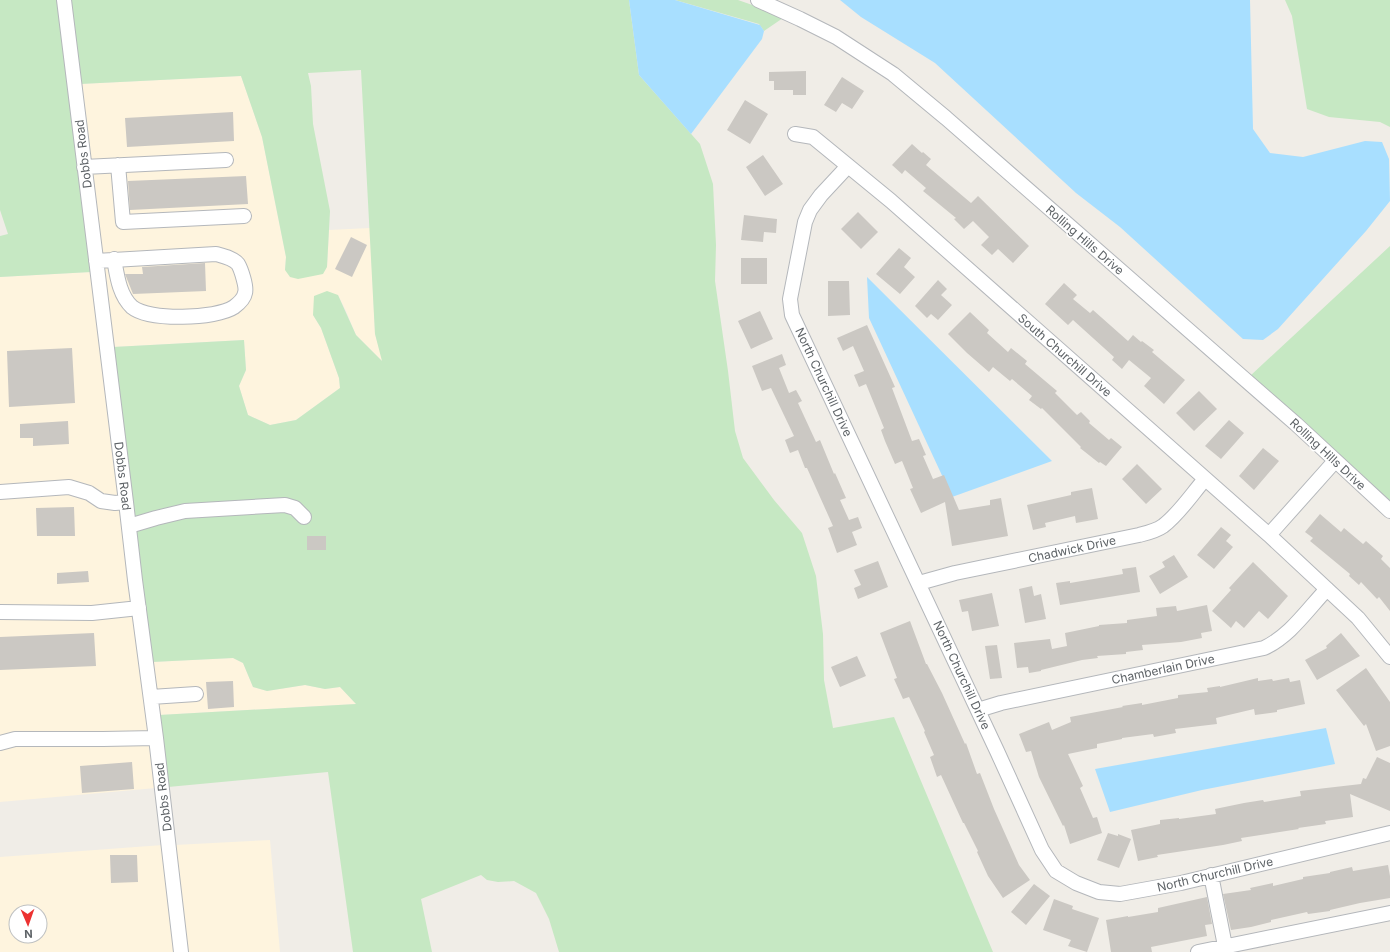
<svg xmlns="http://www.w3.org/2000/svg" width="1390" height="952" viewBox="0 0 1390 952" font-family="Inter,sans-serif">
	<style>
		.commercial { fill: #fef4de; fill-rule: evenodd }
		.green { fill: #c6e8c3 }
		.water { fill: #a8dfff }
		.building { fill: #cbc8c3 }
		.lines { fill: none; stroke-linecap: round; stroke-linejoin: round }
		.minor-casing { stroke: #b4b7bb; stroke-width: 16 }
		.minor { stroke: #fff; stroke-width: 14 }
		.labels { text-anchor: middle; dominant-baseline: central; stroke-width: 3; stroke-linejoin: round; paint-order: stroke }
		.street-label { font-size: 12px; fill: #5e6367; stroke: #fff }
	</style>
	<rect width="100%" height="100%" fill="#f0ede7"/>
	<path class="commercial" d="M241,76L262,137L286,257L285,269L327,267L329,230L370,228L375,334L383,362L356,335L346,311L338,295L313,315L321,328L339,378L340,388L296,420L270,425L248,415L239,386L246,370L244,340L113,347L80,84Z
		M91,272L156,788L0,802V277Z
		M233,658L243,663L253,687L267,691L305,685L325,689L340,687L356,704L159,715L152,662Z
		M270,840L280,952H187L175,845Z
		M163,845L175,952H0V857ZM16,912H40V936H16Z"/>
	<path class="green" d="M0,0H58L91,272L0,277V236L8,234L0,210Z
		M70,0H629L639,75L700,144L713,184L716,245L715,281L728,371L735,431L743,458L774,500L802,533L816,576L823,634L824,680L833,728L894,717L993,952H559L549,919L536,893L514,881L498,882L487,880L481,875L421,899L432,952H353L328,772L168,787L159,715L356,704L340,687L325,689L305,685L267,691L253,687L243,663L233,658L152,662L113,347L244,340L246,370L239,386L248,415L270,425L296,420L340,388L339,378L321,328L313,315L314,296L327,291L338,295L356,335L382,361L375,334L361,70L308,73L311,86L313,124L330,211L327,267L323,274L298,279L290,277L285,270L286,257L262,137L241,76L80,84Z
		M675,0H738L758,7L783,18L764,31L759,24Z
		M1285,0H1390V127L1380,122L1329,117L1307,109L1292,16Z
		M1390,246V503L1250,376Z"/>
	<path class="water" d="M629,0H675L760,25L764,31L762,39L691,134L639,75Z
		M840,0H1250L1253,129L1270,153L1303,157L1365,141L1382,142L1389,159L1390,201L1366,231L1278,329L1263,340L1243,339L1120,227L1076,193L935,63L861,17Z
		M867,277L1052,461L952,497L869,318Z
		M1326,728L1335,764L1202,790L1110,812L1095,769Z"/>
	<path class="building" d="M806,71V95H793V90H774V81H769V72Z
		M842,77L864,91L852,109L842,103L836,112L824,105Z
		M745,100L768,114L750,144L727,130Z
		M233,112L234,141L127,147L125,118Z
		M912,144L922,153L923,152L931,159L926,165L971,203L978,196L1029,246L1013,263L998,249L992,255L981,245L989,237L973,221L964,229L954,219L956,218L923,191L926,188L905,170L902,174L892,165Z
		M763,155L783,184L765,196L746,167Z
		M246,176L248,204L130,210L128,181Z
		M858,212L878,232L861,249L841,229Z
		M744,215L777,219L776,233L764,232L763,242L741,240Z
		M351,237L367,245L352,277L335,269Z
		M899,248L911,258L904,267L915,277L900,294L876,274Z
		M741,258H767V284H741Z
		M205,263L206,291L133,294L125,274H143L142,267Z
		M938,280L947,289L941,295L952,305L938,320L931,314L927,318L915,306Z
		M828,281H849L850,315L828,316Z
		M1064,283L1077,295L1073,299L1090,313L1093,310L1128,341L1133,335L1141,342L1142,341L1154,350L1152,352L1185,380L1164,404L1144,386L1151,378L1129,360L1122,369L1112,360L1114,357L1073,320L1068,325L1045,304Z
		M760,311L773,339L751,349L738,321Z
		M970,312L989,330L987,333L1008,352L1011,348L1027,361L1025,364L1057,391L1055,393L1077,415L1081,412L1090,421L1089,423L1109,440L1111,438L1122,447L1106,466L1100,462L1099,463L1080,448L1081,447L1042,408L1041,409L1029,400L1032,396L1012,379L1010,381L993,367L989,372L967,353L948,334Z
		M867,325L895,387L892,388L912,441L919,439L926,455L923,456L933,479L944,475L959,510L990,505V500L1001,498L1008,536L952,546L945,502L921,513L910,489L913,488L902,461L895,464L885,441L881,430L884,428L866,384L859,387L854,375L864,371L853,346L843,351L837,338Z
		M72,348L75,403L9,407L7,351Z
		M782,354L786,365L779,368L789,393L796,390L802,401L798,403L816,442L820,440L834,474L835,473L846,498L840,500L849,520L858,517L862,528L852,532L857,545L837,553L828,528L833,526L807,468H805L798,450L790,453L785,440L794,436L771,388L762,391L752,366Z
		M1199,391L1217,409L1194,431L1176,413Z
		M1229,420L1244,433L1221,459L1205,446Z
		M68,421L69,444L33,446V438H20V424Z
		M1263,448L1279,461L1254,490L1239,476Z
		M1137,464L1162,489L1146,504L1122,479Z
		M1092,488L1098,519L1076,523L1075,516L1045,523L1046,527L1033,530L1027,505L1071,495V492Z
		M74,507L75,536H37L36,508Z
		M1320,514L1341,532L1344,528L1363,544L1366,541L1383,556L1381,559L1390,568V611L1379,597L1377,599L1361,582L1359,585L1349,576L1350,574L1310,541L1313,538L1305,532Z
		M1221,527L1231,535L1226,541L1233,547L1214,569L1197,555Z
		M307,536H326V550H307Z
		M1174,555L1188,577L1160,594L1149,576L1165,567L1162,562Z
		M878,561L888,587L858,599L854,588L861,585L854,570Z
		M1253,562L1288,596L1268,619L1259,611L1244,628L1236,621L1231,628L1212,611L1231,590L1229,588Z
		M1136,567L1140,592L1060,605L1056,583L1070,581V583L1123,574L1122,569Z
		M88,571L89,582L57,584V573Z
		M1032,586L1034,596L1041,594L1046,619L1025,623L1019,589Z
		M992,593L999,626L972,631L968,611L962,612L959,600Z
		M1207,605L1212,631L1201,633L1202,638L1181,642L1142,645L1143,650L1126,652V654L1097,656L1098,658L1082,660L1041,670V671L1029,673L1028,667L1017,668L1014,643L1050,639L1052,649L1067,646L1065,633L1099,626V625L1127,623V620L1157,616L1156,608L1176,606L1177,611Z
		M910,621L926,664H927L942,693L965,744L966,743L977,774L980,773L994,809L1019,865L1030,880L1003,898L988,876L977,852L978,851L964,823H963L941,775L937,777L930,757L934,755L924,732L925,731L909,697L903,699L894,679L897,678L880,633Z
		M94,633L96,666L0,670V637Z
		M1341,633L1360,656L1317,680L1305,660L1327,648L1326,646Z
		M997,645L1002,678L990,679L985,646Z
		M857,656L866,676L840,687L831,667Z
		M1366,668L1390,702V746L1376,751L1366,724L1364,726L1336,690Z
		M1258,678V681L1272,679L1273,681L1289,678L1290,682L1300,680L1305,704L1277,710V712L1255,715L1254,709L1216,718L1217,724L1175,729L1176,733L1154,737L1153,734L1122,738V739L1097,744V748L1068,754L1083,786L1080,788L1093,818L1097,817L1102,833L1070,844L1064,825L1063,826L1039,777L1031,751L1026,752L1019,734L1049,722L1052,730L1071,722L1070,717L1123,707L1122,706L1142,703V705L1178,698V695L1208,692L1207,688L1220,686V687Z
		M233,681L234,707L208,709L206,682Z
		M1377,757L1390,763V811L1350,794L1353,817L1325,821L1326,824L1298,828L1299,829L1241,838L1242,841L1223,845L1157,855L1158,857L1138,861L1131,830L1160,824V820L1179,818V819L1216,814L1215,809L1244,803L1263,800L1264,802L1301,796L1300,791L1361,784L1363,778L1366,779Z
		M132,762L134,789L82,793L80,766Z
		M1108,833L1118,836V834L1131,839L1119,868L1097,860Z
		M110,855H137L138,882L111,883Z
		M1388,865L1390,876V898L1360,903L1330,910V911L1308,914L1307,912L1271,920V922L1251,927L1231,930L1223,894L1251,890L1250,888L1273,883V886L1303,879V877L1330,873V872L1352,867L1353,871Z
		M1034,884L1050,896L1026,925L1011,912Z
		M1207,897L1212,924L1205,925L1207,936L1151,947L1152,952H1111L1106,920L1128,916V917L1158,912V908Z
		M1054,899L1073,906L1072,909L1099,918L1087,952L1068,946L1071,940L1043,930Z"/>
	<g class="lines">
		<g class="minor-casing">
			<path id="minor" d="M64,0L126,502L135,580L156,738L181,952
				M758,0L800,19L836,37L893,74L946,118L1296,424L1390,511
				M795,134L813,137L891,201L1269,535L1358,618L1390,657
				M118,165L123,222L244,216
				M848,166L821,195L810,210L805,222L790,299L792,315L997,751L1042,850L1056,871L1076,883L1099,892L1120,894L1181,883L1390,833
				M84,167L226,160
				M96,261L216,254C223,256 233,258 238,264C241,269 247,287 245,293C244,299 238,304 234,307C216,319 149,321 132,307C119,295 117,275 114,259
				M0,492L69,487L89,493L101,501L115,503L126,502
				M129,526L156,518L185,511L285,505L295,508L304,517
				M1269,535L1335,461
				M919,583L955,573L1139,535C1147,533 1156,531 1163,526C1179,514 1192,494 1205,479
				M0,612L92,613L139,608
				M151,697L196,694
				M978,710L1001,703L1264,648C1290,636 1307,610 1327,589
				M0,743L15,739H103L156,738
				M1211,875L1225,946
				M1198,952L1390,913"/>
		</g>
		<use href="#minor" class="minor"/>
	</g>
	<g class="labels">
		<g class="street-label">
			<text transform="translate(83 154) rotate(-97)">Dobbs Road</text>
			<text transform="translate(1085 240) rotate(41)">Rolling Hills Drive</text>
			<text transform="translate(1065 355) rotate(41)">South Churchill Drive</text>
			<text transform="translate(824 382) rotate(65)">North Churchill Drive</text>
			<text transform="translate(1328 454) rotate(43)">Rolling Hills Drive</text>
			<text transform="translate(123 476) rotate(83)">Dobbs Road</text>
			<text transform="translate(1072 549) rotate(-12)">Chadwick Drive</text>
			<text transform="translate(1163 669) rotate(-12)">Chamberlain Drive</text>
			<text transform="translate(962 675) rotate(65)">North Churchill Drive</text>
			<text transform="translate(163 797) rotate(-97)">Dobbs Road</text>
			<text transform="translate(1215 874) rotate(-13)">North Churchill Drive</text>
		</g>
	</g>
	<g transform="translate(28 924) rotate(178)"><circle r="19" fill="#ffffff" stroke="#bfc1c2"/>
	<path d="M0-3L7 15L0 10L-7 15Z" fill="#ec3231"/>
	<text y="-6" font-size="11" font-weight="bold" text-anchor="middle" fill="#5e6367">N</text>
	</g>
</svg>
